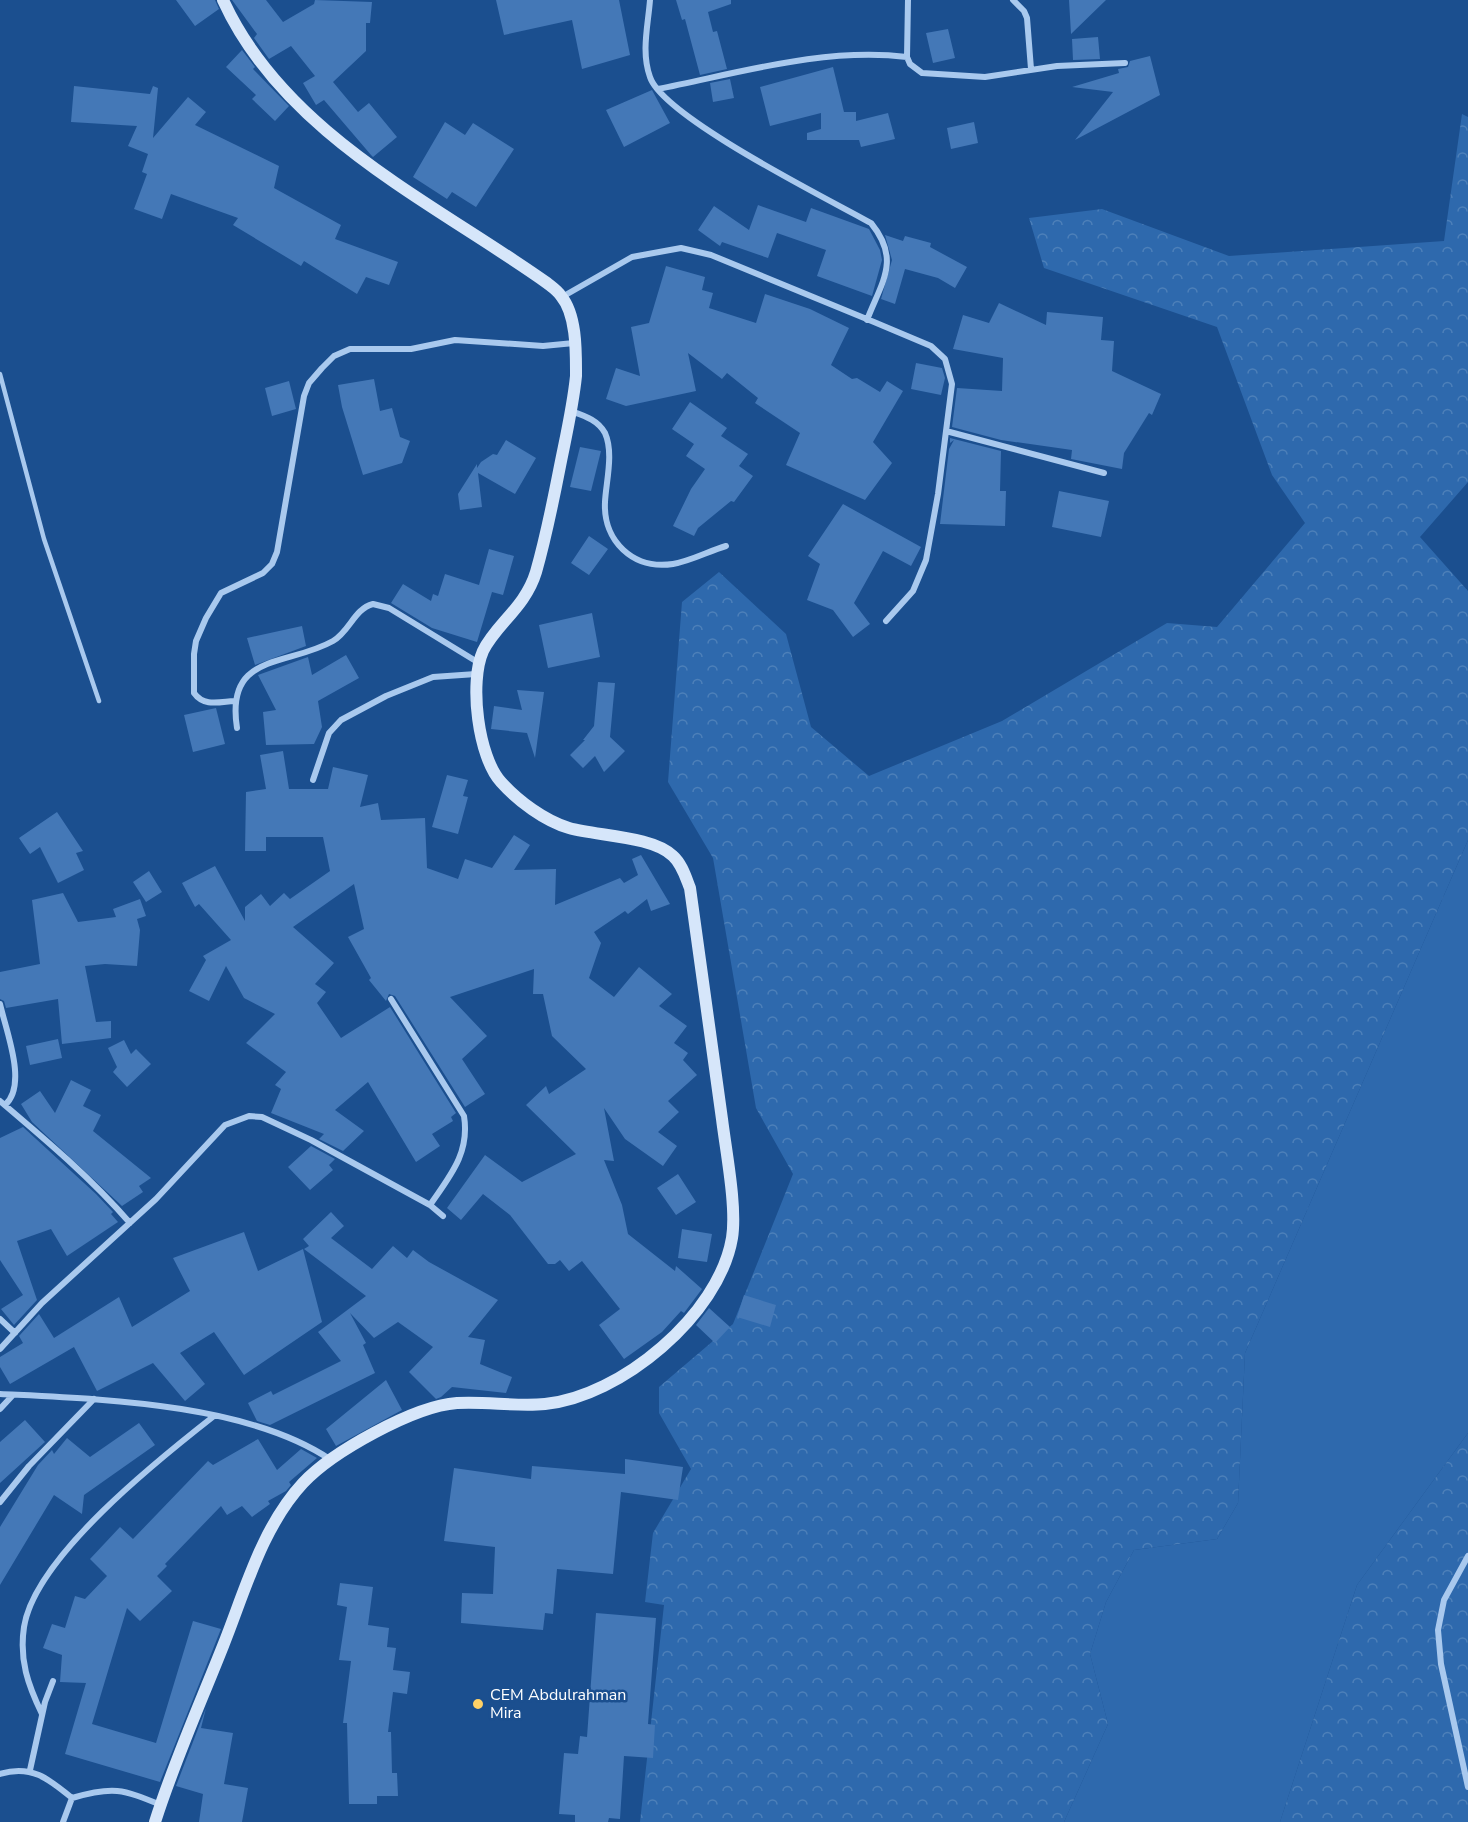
<svg xmlns="http://www.w3.org/2000/svg" width="1468" height="1822" viewBox="0 0 1468 1822" font-family="'Nunito Sans',sans-serif">
	<style>
		.grass { fill: #2e69ad }
		.forest { fill: url(#forest-crowns) }
		.building { fill: #4478b7 }
		.lines { fill: none; stroke-linecap: round; stroke-linejoin: round }
		.lane { stroke: #a9c9ee; stroke-width: 4.5 }
		.street { stroke: #a9c9ee; stroke-width: 6 }
		.secondary { stroke: #d6e6fa; stroke-width: 12 }
		.poi-dot { fill: #ffd166; stroke: #1b4f8f; stroke-width: 2 }
		.labels { text-anchor: middle; dominant-baseline: central; stroke-width: 5; stroke-linejoin: round; paint-order: stroke }
		.poi-label { font-size: 16px; fill: #fff; stroke: #1b4f8f; text-anchor: start }
	</style>
	<defs>
		<pattern id="forest-crowns" width="20" height="18" patternUnits="userSpaceOnUse" patternTransform="scale(1.5)"><rect width="20" height="18" fill="#2e69ad"/><path d="M2 6a3 3 0 1 1 6 0M12 15a3 3 0 1 1 6 0" fill="none" stroke="#4d80b9"/></pattern>
	</defs>
	<rect width="100%" height="100%" fill="#1b4f8f"/>
	<path class="grass" d="M1468,840V1433L1357,1585L1280,1822H1064L1108,1724L1090,1654L1106,1602L1134,1550L1217,1539L1238,1503L1245,1353Z"/>
	<path class="forest" d="M1462,114L1468,117V482L1420,537L1468,591V840L1245,1353L1238,1503L1217,1539L1134,1550L1106,1602L1090,1654L1108,1724L1064,1822H640L664,1605L645,1602L653,1533L691,1469L659,1413V1387L733,1324L793,1174L756,1108L713,858L668,782L682,602L719,572L786,634L811,727L869,776L1002,721L1167,623L1217,627L1305,523L1272,475L1217,327L1044,268L1029,218L1102,209L1229,256L1444,241Z
		M1468,1433V1822H1280L1357,1585Z"/>
	<path class="building" d="M176,0H215L219,9L195,26Z
		M232,0H266L283,22L314,4L315,0L372,2L370,23H366V51L333,82L358,112L369,103L397,137L373,157L371,155L324,100L316,105L303,83L315,76L291,46L269,59L254,38L257,34Z
		M496,0H619L630,55L582,69L572,20L504,35Z
		M676,0H731V4L708,12L713,32L717,31L727,69L700,75L685,19L682,20Z
		M1069,0H1106L1071,34Z
		M948,29L955,58L933,63L926,33Z
		M1098,37L1100,59L1073,60L1072,39Z
		M242,50L255,67L253,69L289,106L275,121L252,99L256,95L226,67Z
		M1150,56L1160,95L1075,140L1113,92L1072,87L1119,73L1118,69L1128,67L1130,61Z
		M833,67L844,112H856V121L888,113L895,139L861,147L859,140H807V133L821,129V113L770,126L760,87Z
		M730,79L734,98L713,102L710,83Z
		M74,86L150,94L153,86L158,88L153,138L188,97L206,112L195,125L279,166L274,188L341,225L335,239L398,262L389,285L366,277L357,294L304,261L301,266L233,225L238,218L171,194L162,219L134,209L147,174L142,172L148,154L128,146L137,126L71,122Z
		M652,90L670,123L624,147L606,110Z
		M445,122L465,135L473,123L514,149L476,207L452,192L447,199L413,177Z
		M974,122L978,143L951,149L947,128Z
		M758,205L806,222L811,208L869,229L880,250L882,260L872,296L817,276L826,250L777,233L768,258L722,242L720,246L698,230L714,206L749,230Z
		M885,235L903,241L905,236L931,243L930,247L967,267L955,288L938,278L905,269L895,304L881,299L892,260Z
		M666,266L705,277L702,290L713,293L709,308L756,323L765,294L810,309L849,328L831,365L852,379L857,378L880,392L887,381L903,391L873,442L892,463L865,500L786,465L800,433L755,403L758,398L727,373L722,379L688,353L696,391L626,406L606,399L616,368L640,376L631,327L649,323Z
		M999,303L1046,325L1047,312L1103,317L1101,340L1114,341L1112,371L1161,394L1152,415L1149,413L1124,453L1122,469L1071,459L1072,450L1001,440L952,427L957,388L1002,391L1003,358L953,349L963,315L989,323Z
		M916,363L942,368L945,378L941,395L911,389Z
		M374,379L380,411L392,408L400,437L410,441L402,463L363,475L342,407L338,385Z
		M289,381L296,409L272,416L265,388Z
		M690,402L727,428L721,436L748,454L739,466L753,476L734,502L731,501L698,528L694,536L673,526L691,489L705,469L686,456L694,444L672,429Z
		M950,438L1001,451L1000,491H1006L1005,526L940,524L949,449L954,440L950,443Z
		M506,440L536,458L515,494L478,473L482,507L460,510L458,494L477,464V468L481,462L493,454L497,455Z
		M580,447L601,451L591,491L570,487Z
		M1059,491L1109,501L1101,537L1052,527Z
		M843,504L921,547L911,566L883,551L854,603L870,624L853,637L833,610L807,600L820,564L808,556Z
		M589,536L608,549L589,575L571,563Z
		M489,549L514,556L503,595L492,592L477,642L432,628L391,603L403,584L431,601L433,594L438,596L445,574L479,585Z
		M592,613L600,657L548,668L539,625Z
		M302,626L306,646L255,665L247,638Z
		M346,655L359,678L318,701L322,727L314,744L266,745L263,712L276,710L258,675L308,657L312,675Z
		M598,682L615,683L610,737L625,751L604,772L595,756L583,768L570,755L585,740H583L594,726Z
		M517,690L544,692L535,758L527,733L491,729L494,706L522,710Z
		M216,708L225,744L193,752L184,715Z
		M283,751L289,789H328L333,767L368,775L360,807L378,803L381,820L425,818L427,868L458,879L465,859L492,868L514,835L530,845L514,870L556,869L555,905L620,878L624,883L638,875L632,859L641,855L670,904L651,911L647,899L628,914L625,911L594,932L601,943L589,978L614,997L639,967L672,994L659,1006L687,1026L674,1043L688,1053L683,1060L697,1075L668,1101L679,1112L658,1132L677,1146L663,1166L625,1139L604,1108L614,1161L604,1160L622,1205L628,1234L675,1271L676,1266L702,1289L684,1313L681,1311L662,1332L624,1359L599,1325L620,1309L582,1261L569,1271L560,1260L555,1264H548L510,1215L483,1194L461,1220L447,1208L485,1155L522,1182L576,1154L526,1105L546,1086L549,1094L586,1069L552,1036L543,994H533L534,969L450,997L487,1036L462,1059L485,1094L465,1107L395,996L389,994L386,1001L369,980L371,978L348,937L364,929L354,884L293,927L334,963L315,984L326,992L317,1003L341,1038L390,1007L456,1113L451,1117L453,1121L432,1134L440,1146L416,1162L368,1082L335,1110L364,1131L343,1151L319,1139L324,1134L271,1113L281,1089L275,1085L286,1072L246,1043L275,1014L244,998L226,966L209,1001L189,991L206,960L203,956L231,940L199,904L195,907L182,883L215,866L245,921V907L261,894L270,906L284,893L290,899L330,871L323,837H266V851H245L246,792L266,789L260,755Z
		M447,775L468,780L463,796L468,797L458,834L432,827Z
		M57,812L83,851L76,853L84,870L58,883L40,847L30,854L19,838Z
		M149,871L162,892L146,902L133,882Z
		M63,893L78,922L116,917L113,909L140,899L146,916L137,919L140,930L137,966L105,964L85,966L96,1022L111,1021V1038L62,1044L58,999L6,1008L4,1001L0,999V972L40,964L32,900Z
		M58,1039L62,1058L30,1065L26,1046Z
		M124,1040L131,1054L136,1049L151,1064L127,1087L113,1072L117,1067L108,1048Z
		M71,1080L91,1090L83,1106L101,1115L93,1131L151,1178L139,1186L143,1192L122,1206L32,1122L21,1104L40,1091L55,1113Z
		M23,1127L96,1194L113,1212L111,1214L118,1222L67,1256L51,1229L17,1241L37,1300L14,1325L1,1309L23,1295L0,1260V1138Z
		M311,1146L335,1159L329,1165L333,1170L310,1190L288,1167Z
		M678,1174L696,1202L676,1215L657,1188Z
		M331,1212L344,1226L331,1238L372,1269L393,1246L407,1258L413,1250L429,1262L498,1300L468,1337L485,1340L480,1364L512,1377L506,1393L452,1387L441,1397L436,1399L409,1372L433,1347L398,1322L374,1338L350,1313L366,1343L363,1345L375,1373L270,1425L257,1421L248,1403L271,1391L273,1395L341,1361L318,1332L366,1296L304,1249L309,1246L303,1239Z
		M682,1229L712,1234L707,1262L678,1258Z
		M244,1232L258,1271L303,1249L322,1322L244,1375L214,1332L180,1353L205,1384L185,1401L153,1363L97,1391L74,1347L10,1384L0,1367V1357L23,1343L19,1336L39,1314L54,1338L119,1297L132,1327L190,1291L173,1258Z
		M744,1295L776,1305L770,1327L737,1317Z
		M709,1308L730,1327L715,1343L696,1325Z
		M386,1380L402,1410L336,1446L326,1429Z
		M25,1420L45,1442L0,1483V1442Z
		M139,1423L155,1445L84,1495L82,1514L54,1495L0,1585V1527L38,1465L52,1450L54,1454L67,1438L90,1457Z
		M258,1439L277,1470L301,1449L317,1458L289,1482L291,1485L286,1491L268,1501L270,1504L252,1517L242,1506L227,1515L221,1506L165,1564L167,1566L157,1576L172,1591L140,1621L127,1608L92,1724L156,1743L193,1621L221,1629L160,1782L65,1754L86,1683L60,1682L62,1655L43,1648L52,1624L65,1628L75,1596L85,1599L107,1576L90,1559L120,1527L133,1539L208,1461L213,1465Z
		M625,1459L683,1467L678,1500L621,1492L613,1574L557,1569L553,1614L545,1613L543,1630L461,1623L462,1593L493,1594L495,1547L444,1541L454,1468L531,1479L532,1466L625,1474Z
		M340,1583L373,1587L368,1625L389,1628L387,1647L396,1648L393,1670L410,1672L407,1694L393,1692L388,1732H391L392,1773H397L398,1796H377V1804H349L347,1723H343L351,1661L339,1660L347,1607L337,1605Z
		M596,1613L656,1618L648,1724L655,1725L653,1758L624,1756L620,1819L609,1818L608,1822H575V1815L559,1814L564,1753L578,1754L580,1736L587,1737Z
		M206,1708L201,1728L233,1733L224,1784L248,1788L242,1822H199L203,1794L176,1786Z"/>
	<g class="lines">
		<path class="lane" d="M0,374L44,539L99,701"/>
		<path class="street" d="M650,0C648,26 641,52 650,77C663,117 828,199 871,223C901,260 882,281 867,320
			M908,0L907,57L910,64L922,73L985,77L1057,66L1125,63
			M1013,0L1024,11L1027,18L1031,69
			M658,89C739,73 824,47 907,57
			M562,297L632,257L681,248L711,255L874,322L931,346L945,359L952,384L938,494L926,560L913,591L886,621
			M571,411C585,416 598,420 605,433C614,453 606,482 605,502C603,541 633,570 673,564C691,561 709,551 726,546
			M946,431L1104,473
			M234,701C219,702 204,707 194,693V654L196,641L206,618L221,593L263,573L272,564L277,552L304,396L309,383L322,368L334,356L350,349H411L455,340L543,346L574,343
			M237,728C225,652 287,667 333,641C350,631 354,609 373,604L389,608L479,663
			M313,780L329,733L341,720L386,696L433,677L476,674
			M391,999L464,1116C470,1153 450,1176 430,1205
			M0,1004C6,1031 28,1085 5,1105
			M0,1101C46,1140 91,1178 130,1223
			M0,1319L15,1333
			M0,1349L42,1303L156,1199L225,1125L249,1116L262,1117L311,1140L430,1205L443,1216
			M0,1394C99,1399 247,1403 331,1460
			M0,1409L13,1395
			M0,1502L29,1466L94,1399
			M1468,1556L1444,1600L1438,1630L1441,1664L1468,1787
			M42,1714C28,1685 19,1660 24,1627C35,1557 159,1459 214,1416
			M30,1770L45,1702L53,1681
			M0,1774C31,1764 49,1779 72,1798
			M63,1822L72,1798C113,1786 122,1789 161,1805"/>
		<path class="secondary" d="M155,1822C174,1762 200,1704 223,1646C245,1591 262,1527 303,1483C332,1452 414,1406 457,1403C486,1401 516,1407 545,1404C620,1397 719,1315 732,1238C737,1207 726,1152 722,1119C711,1042 701,965 690,888C686,878 682,864 673,856C653,836 597,836 569,828C545,821 518,801 501,782C478,757 469,682 483,651C496,624 525,608 536,572C546,537 553,502 560,466C566,436 573,406 576,376C576,353 577,315 561,296C558,291 552,287 547,283C433,202 284,134 223,0"/>
	</g>
	<circle class="poi-dot" cx="478" cy="1704" r="6"/>
	<g class="labels">
		<g class="poi-label">
			<text x="490" y="1695">CEM Abdulrahman<tspan x="490" dy="18">Mira</tspan></text>
		</g>
	</g>
</svg>
